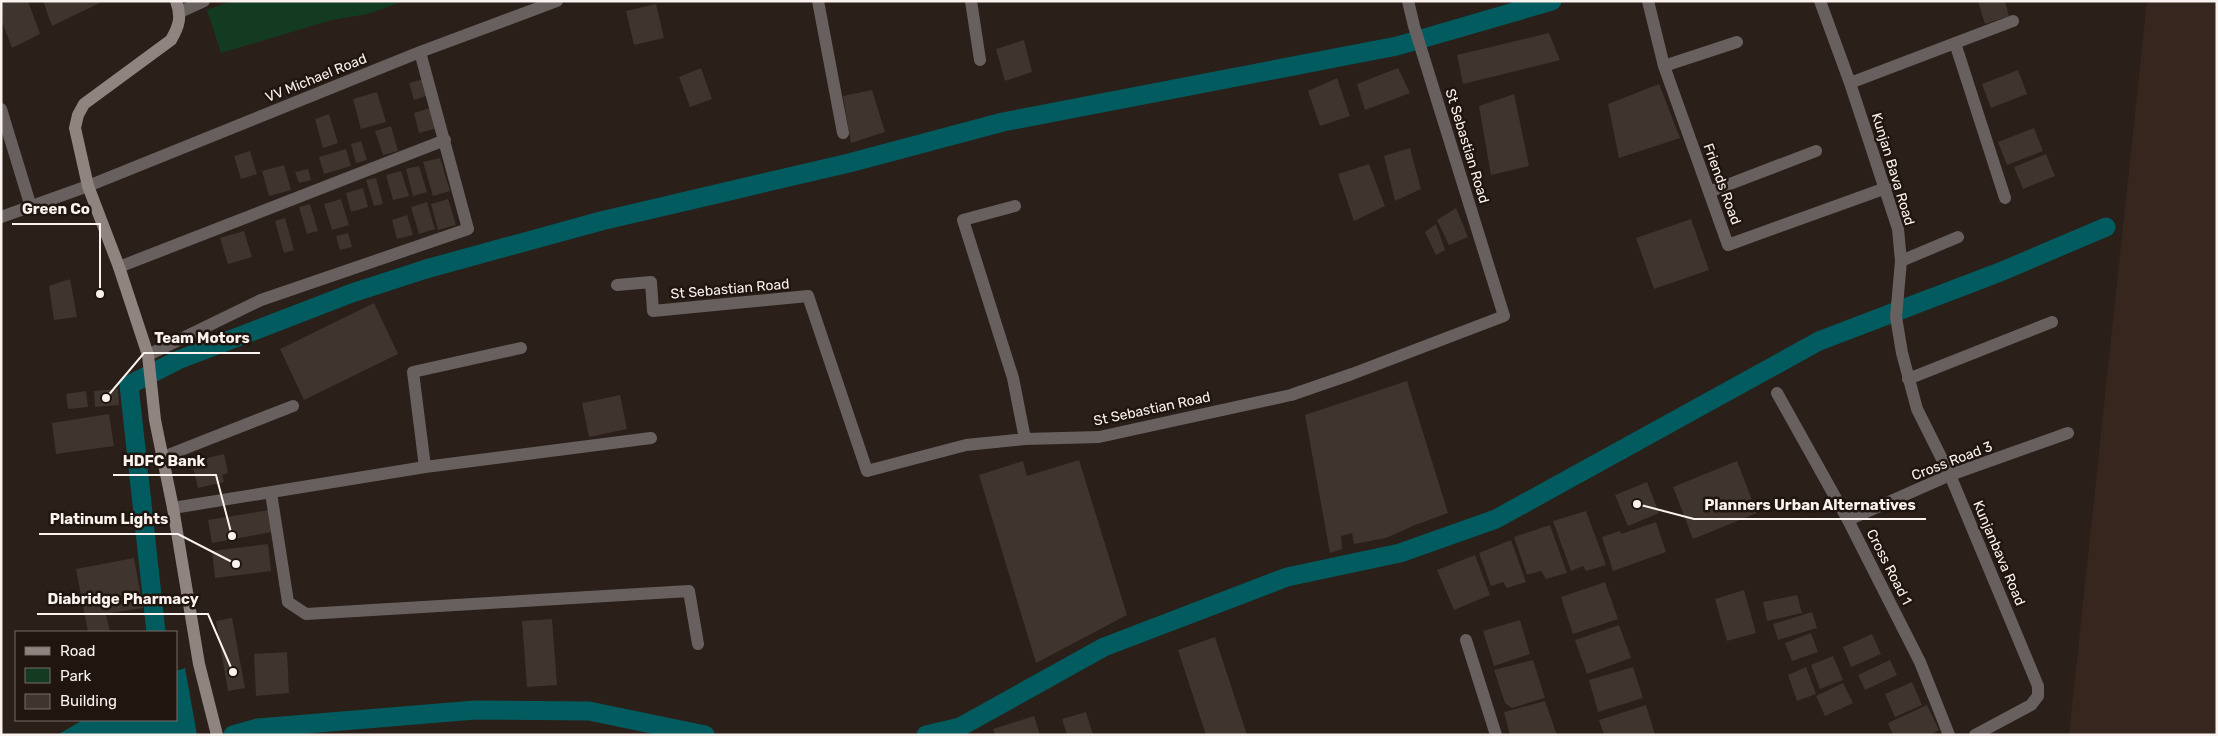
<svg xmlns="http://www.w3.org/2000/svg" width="2218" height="736" viewBox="0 0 2218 736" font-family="Rubik,sans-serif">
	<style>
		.built { fill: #37261e }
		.green { fill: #133b22 }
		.water { fill: #025c5f }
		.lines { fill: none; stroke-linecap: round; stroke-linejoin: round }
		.canal { stroke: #025c5f; stroke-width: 19 }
		.building { fill: #40342e }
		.street { stroke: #67605e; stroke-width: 12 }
		.secondary { stroke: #8f8480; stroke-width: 12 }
		.labels { text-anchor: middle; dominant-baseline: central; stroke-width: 5; stroke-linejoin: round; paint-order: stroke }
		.street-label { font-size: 14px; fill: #faf2ee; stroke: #211510 }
		.leader { fill: none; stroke: #faf2ee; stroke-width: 2 }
		.callout-dot { fill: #faf2ee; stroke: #211510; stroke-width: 2 }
		.callout-label { font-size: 15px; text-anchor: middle; font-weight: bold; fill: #faf2ee; stroke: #211510; stroke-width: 5; stroke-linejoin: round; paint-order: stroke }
	</style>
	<rect width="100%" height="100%" fill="#2a1f19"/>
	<path class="built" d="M2147,1H2217V735H2069Z"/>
	<path class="green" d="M232,1H404L368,14L332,20L221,53L207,10Z"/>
	<path class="water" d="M185,668L197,735H57L83,720H176V671Z"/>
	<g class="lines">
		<path class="canal" d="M156,632L129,385L178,360L352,293L426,269L601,221L849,163L1003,122L1397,46L1552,1
			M233,735L258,728L475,710L589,711L705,735
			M926,735L960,727L1104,647L1287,577L1400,553L1496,519L1819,341L2000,272L2106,227"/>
	</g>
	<path class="building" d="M1,1H28L40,34L12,48L1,19Z
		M43,1H104L52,26Z
		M1978,1H2005L2009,16L1985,24Z
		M656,4L664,38L634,45L626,11Z
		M1549,33L1560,60L1463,84L1457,55Z
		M1024,40L1032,72L1005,81L996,49Z
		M701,68L712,99L690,107L679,77Z
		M1398,68L1410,93L1365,110L1357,84Z
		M2018,70L2027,94L1991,108L1982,84Z
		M1337,78L1350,116L1320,126L1308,91Z
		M424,79L429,95L414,100L409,83Z
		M1659,84L1680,138L1619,158L1608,104Z
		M872,90L885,132L851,143L843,96Z
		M377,92L386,122L361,129L353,99Z
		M1514,94L1529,166L1491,175L1479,106Z
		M433,107L438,128L419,133L414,113Z
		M329,114L338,143L323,148L315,119Z
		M391,126L398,151L383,155L375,131Z
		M2034,128L2043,151L2007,165L1998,142Z
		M361,141L367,160L356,163L351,144Z
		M1410,148L1421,189L1395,201L1384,156Z
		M346,149L351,166L324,174L319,157Z
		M250,151L257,174L241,179L234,156Z
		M2046,154L2055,176L2023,189L2014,167Z
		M440,158L450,191L433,196L423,162Z
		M1369,164L1385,206L1354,221L1338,174Z
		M284,165L291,190L269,196L262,171Z
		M419,166L427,192L413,196L406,169Z
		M308,169L311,180L299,183L295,172Z
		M401,171L409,196L393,200L386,175Z
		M376,178L383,204L374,206L366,180Z
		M363,188L368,207L351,212L346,193Z
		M341,199L349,225L332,230L324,204Z
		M448,199L456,225L438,230L431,204Z
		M427,202L435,229L419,234L411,207Z
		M310,204L318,231L307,234L299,207Z
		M1456,208L1468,237L1449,245L1437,220Z
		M407,215L413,235L397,239L392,220Z
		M285,218L294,250L284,253L275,221Z
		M1691,219L1709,270L1654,289L1636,238Z
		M1436,224L1445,250L1436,255L1425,232Z
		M244,231L252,257L228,264L220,238Z
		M348,233L352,247L340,250L336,236Z
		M70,279L77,317L54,320L49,286Z
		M374,303L398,354L304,400L280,349Z
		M1407,381L1448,513L1415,525L1386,538L1354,544L1352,533L1341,536L1342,549L1330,553L1305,415Z
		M118,389L119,405L95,407L94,391Z
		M86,391L88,407L68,409L66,394Z
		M620,395L627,429L589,437L582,403Z
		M109,414L114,446L56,454L52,423Z
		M224,454L228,473L222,475L224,482L198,488L193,468L207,465V458Z
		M1079,460L1127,615L1036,663L979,475L1023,461L1027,476Z
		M1737,461L1757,513L1693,539L1673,487Z
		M1647,482L1659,513L1628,526L1615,495Z
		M269,510L272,532L212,543L208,520Z
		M1586,511L1606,565L1586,571L1583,566L1571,571L1553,521Z
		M1656,522L1666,552L1613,571L1602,537L1620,531L1621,534Z
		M1550,525L1567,573L1546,579L1541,571L1527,575L1514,537Z
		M1511,540L1526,582L1507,588L1503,582L1491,586L1479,553Z
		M268,544L271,571L215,578L212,551Z
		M1475,555L1490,595L1454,610L1437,570Z
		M134,558L143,608L106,614L110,632H88L76,569Z
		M1605,582L1618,619L1573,634L1561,597Z
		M1744,590L1756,633L1727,641L1715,599Z
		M1797,595L1802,613L1767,621L1763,602Z
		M1812,612L1817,628L1778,640L1773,624Z
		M232,618L245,688L228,691L216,621Z
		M552,619L557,685L527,687L522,621Z
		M1520,620L1530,654L1494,666L1483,631Z
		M1619,625L1631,658L1587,674L1575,640Z
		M1811,633L1818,652L1792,661L1785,643Z
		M1872,634L1881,654L1851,667L1843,647Z
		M1215,637L1247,735H1206L1178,650Z
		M287,652L289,693L256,696L254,654Z
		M1833,656L1843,680L1820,689L1811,665Z
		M1533,660L1545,698L1512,708L1505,703L1494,670Z
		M1890,660L1897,675L1865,690L1858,675Z
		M1633,667L1643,698L1598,712L1589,680Z
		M1806,667L1816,694L1797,701L1788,675Z
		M1912,682L1922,705L1895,717L1885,694Z
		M1843,683L1853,703L1825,716L1816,696Z
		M1545,701L1557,735H1510L1504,712Z
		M1646,705L1655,735H1604L1599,720Z
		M1927,705L1939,730L1930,735H1893L1888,723Z
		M1086,712L1093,735H1067L1062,719Z
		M1034,716L1040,735H995L993,729Z"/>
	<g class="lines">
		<path class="street" d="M818,1L843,133
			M971,1L980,60
			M1648,1L1664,66L1728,245L1886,188
			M1820,1L1850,83L1898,229L1901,261L1896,317L1902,353L1917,409L1950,475L2038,686V696L2031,705L1975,735
			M180,12L204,1
			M1955,43L2005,198
			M1664,66L1737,42
			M1850,83L2013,21
			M1,109L31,207
			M1709,192L1816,151
			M1015,206L963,220L1013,378L1025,439
			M1,217L88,186L420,52L557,1
			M1901,261L1958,237
			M119,267L445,140
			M617,285L651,282L653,311L808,296L867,471L966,445L1025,439L1099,437L1291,395L1352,374L1504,316L1414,26L1408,1
			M148,355L261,300L468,229L420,52
			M1908,379L2052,322
			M1777,393L1848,520L1920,662L1949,735
			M163,457L293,406
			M425,467L413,372L521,348
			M271,493L288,602L306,614L689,591L698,644
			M173,508L425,467L651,438
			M1848,520L1950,475L2068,433
			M1466,640L1496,735"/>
		<path class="secondary" d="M176,1C182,17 179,26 171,40L84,104L78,115L75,128L88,186L119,267L148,355L155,420L173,508L199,664L217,735"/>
	</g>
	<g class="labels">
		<g class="street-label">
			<text transform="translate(316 78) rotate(-22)">VV Michael Road</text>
			<text transform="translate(1467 146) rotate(73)">St Sebastian Road</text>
			<text transform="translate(1893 169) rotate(73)">Kunjan Bava Road</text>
			<text transform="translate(1722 184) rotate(70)">Friends Road</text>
			<text transform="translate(730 289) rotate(-5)">St Sebastian Road</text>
			<text transform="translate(1152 409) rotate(-12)">St Sebastian Road</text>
			<text transform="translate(1952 461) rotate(-21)">Cross Road 3</text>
			<text transform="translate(1999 553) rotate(67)">Kunjanbava Road</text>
			<text transform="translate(1889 567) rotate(63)">Cross Road 1</text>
		</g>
	</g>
	<path class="leader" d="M100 294L100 224H12M106 398L144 353H260M232 536L216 475H113M1637 504L1694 519H1926M236 564L178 534H39M233 672L208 614H37"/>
	<g class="callout-dot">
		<circle cx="100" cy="294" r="5"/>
		<circle cx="106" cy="398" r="5"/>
		<circle cx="232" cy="536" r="5"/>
		<circle cx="1637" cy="504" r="5"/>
		<circle cx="236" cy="564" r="5"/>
		<circle cx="233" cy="672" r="5"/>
	</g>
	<g class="callout-label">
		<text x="56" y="214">Green Co</text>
		<text x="202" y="343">Team Motors</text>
		<text x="164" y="466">HDFC Bank</text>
		<text x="1810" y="510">Planners Urban Alternatives</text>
		<text x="109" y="524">Platinum Lights</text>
		<text x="123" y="604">Diabridge Pharmacy</text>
	</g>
	<rect width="2218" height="736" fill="none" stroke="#faf2ee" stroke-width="5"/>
	<rect x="15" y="631" width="162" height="90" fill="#211510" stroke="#786d69"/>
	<rect x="25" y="647" width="25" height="8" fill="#8f8480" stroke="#786d69"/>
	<text x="60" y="656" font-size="15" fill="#faf2ee">Road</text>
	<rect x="25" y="668" width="25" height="15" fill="#133b22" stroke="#786d69"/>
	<text x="60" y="681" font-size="15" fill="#faf2ee">Park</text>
	<rect x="25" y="694" width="25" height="15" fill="#40342e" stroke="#786d69"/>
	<text x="60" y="706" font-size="15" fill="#faf2ee">Building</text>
</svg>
